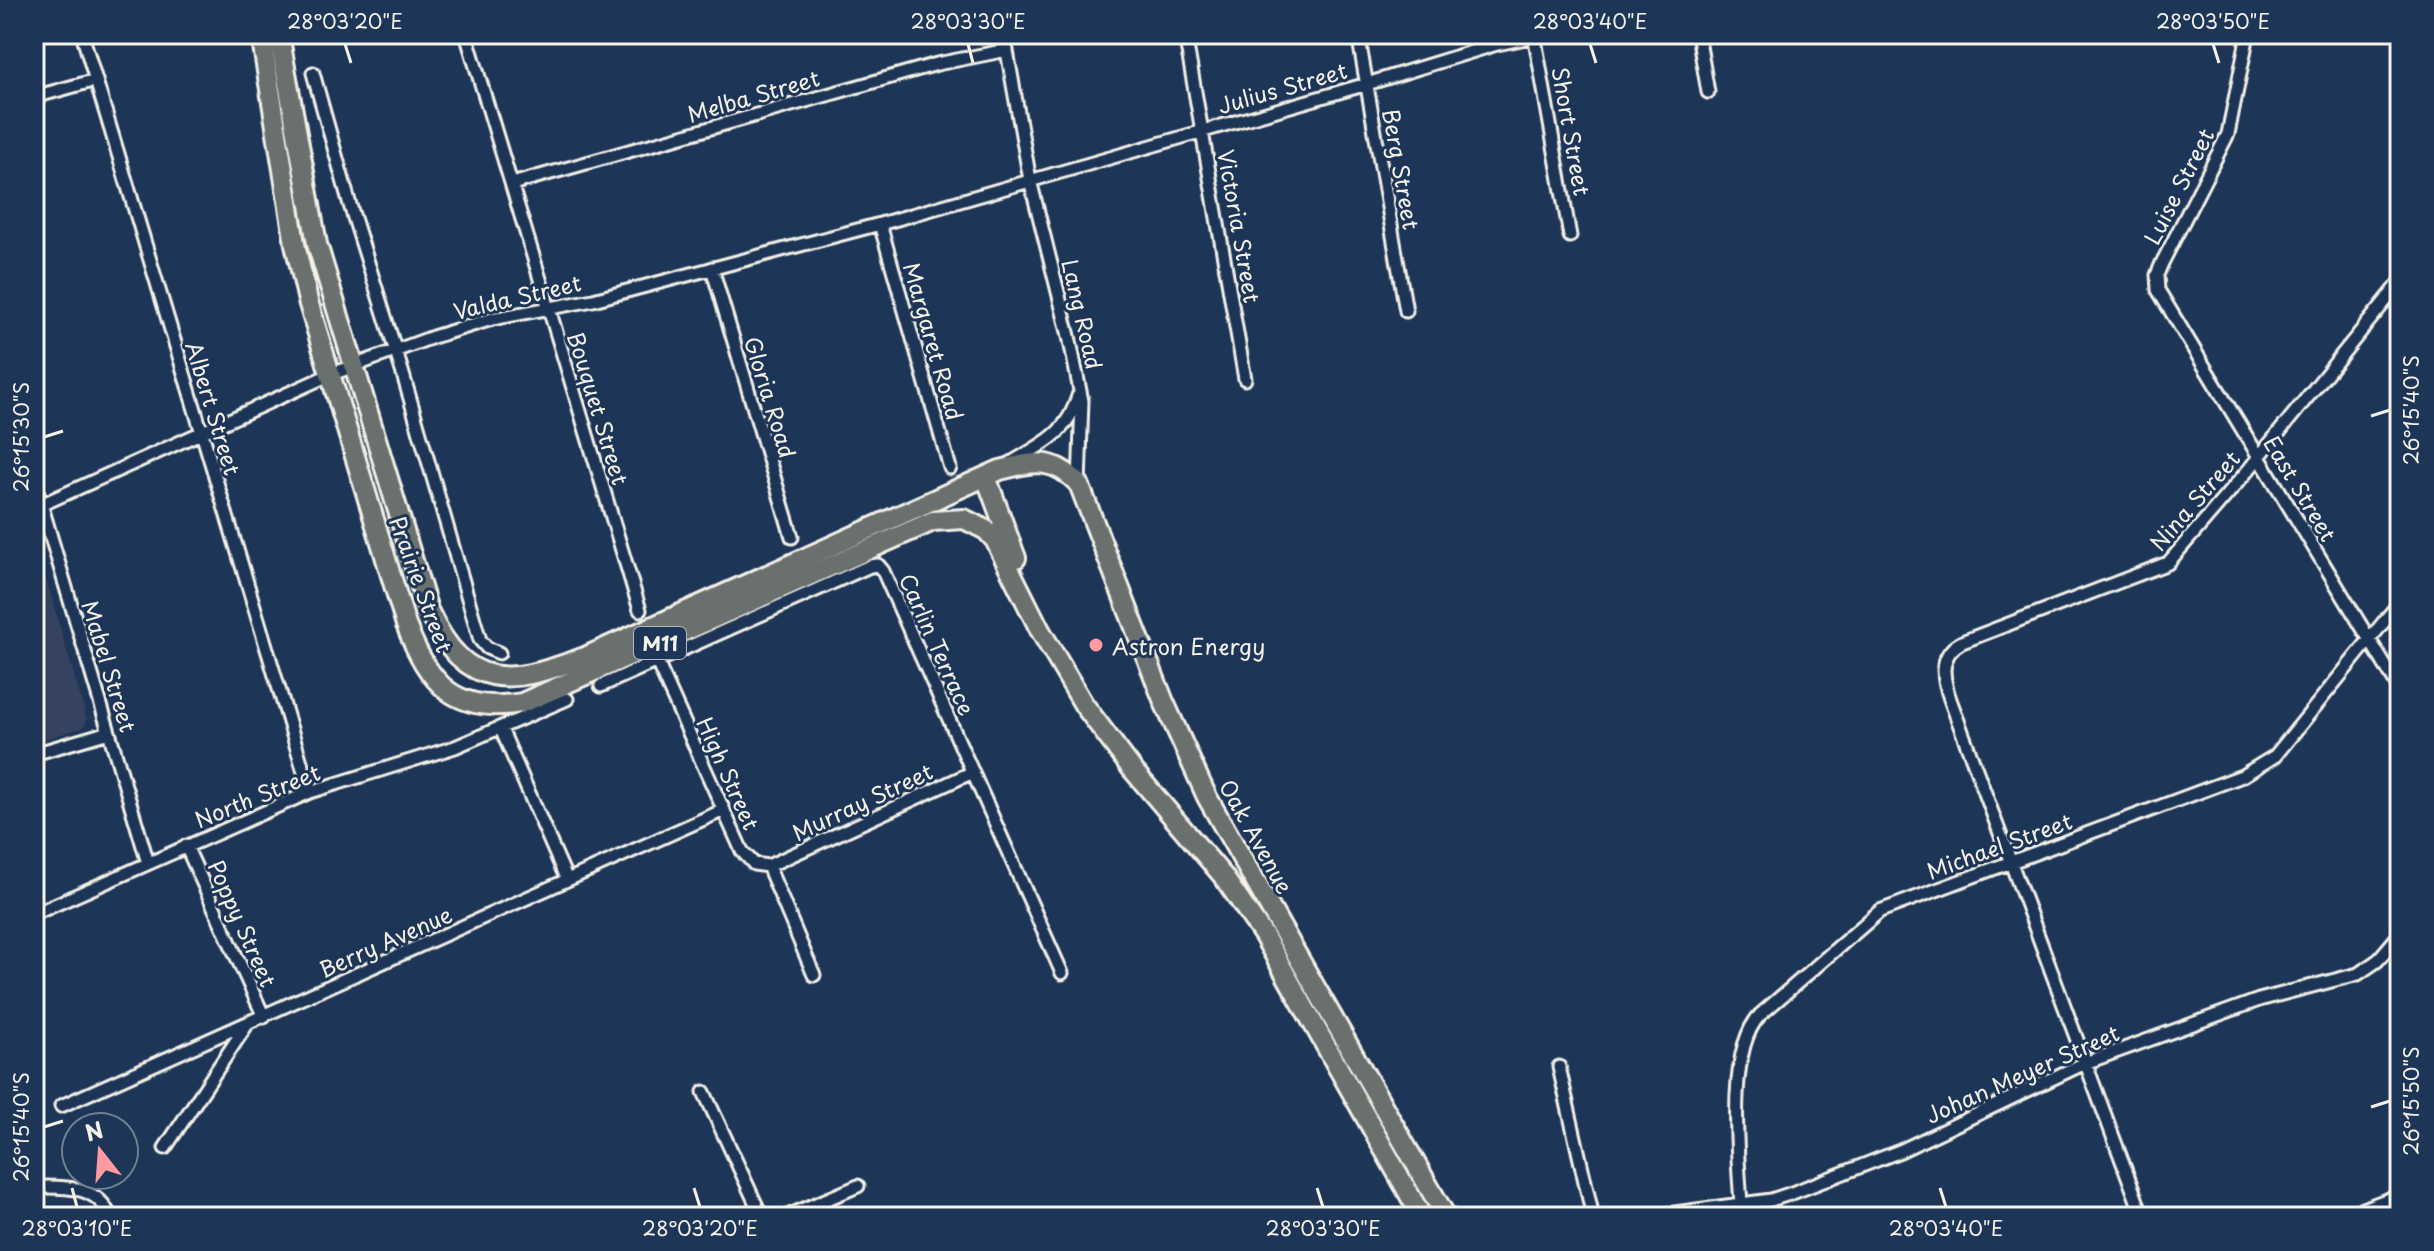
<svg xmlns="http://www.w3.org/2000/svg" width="2434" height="1251" viewBox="0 0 2434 1251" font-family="'Playpen Sans',sans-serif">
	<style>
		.built { fill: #344261 }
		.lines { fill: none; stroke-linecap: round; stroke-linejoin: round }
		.minor-casing { stroke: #f4f1e8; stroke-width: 17 }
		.primary-casing { stroke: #f4f1e8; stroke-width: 24 }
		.minor { stroke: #1d3557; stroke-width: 11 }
		.primary { stroke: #6b706d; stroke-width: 18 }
		.ticks { fill: none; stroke: #f4f1e8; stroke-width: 3 }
		.poi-dot { fill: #ff9aa2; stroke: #1d3557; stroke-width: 3 }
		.labels { text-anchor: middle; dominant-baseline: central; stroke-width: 6; stroke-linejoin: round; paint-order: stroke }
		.shield { fill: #1d3557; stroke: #b4b9bc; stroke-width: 2 }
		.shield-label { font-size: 20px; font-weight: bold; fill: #f4f1e8 }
		.street-label { font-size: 22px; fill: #f4f1e8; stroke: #1d3557 }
		.poi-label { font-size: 22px; fill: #f4f1e8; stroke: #1d3557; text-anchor: start }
		.neatline { fill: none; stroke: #f4f1e8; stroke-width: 3 }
		.ticks-label { font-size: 20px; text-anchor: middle; fill: #f4f1e8 }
	</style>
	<rect width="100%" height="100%" fill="#1d3557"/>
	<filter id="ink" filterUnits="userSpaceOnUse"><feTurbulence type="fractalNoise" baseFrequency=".0125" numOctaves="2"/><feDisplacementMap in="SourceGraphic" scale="16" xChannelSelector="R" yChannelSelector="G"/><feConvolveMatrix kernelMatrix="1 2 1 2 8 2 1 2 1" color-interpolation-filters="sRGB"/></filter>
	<g filter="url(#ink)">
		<path class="built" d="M34,537L87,720L83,728L34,742Z"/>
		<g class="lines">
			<g class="minor-casing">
				<path id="minor" d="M82,34L310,792
					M466,34L640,610
					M1004,34L1030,180L1069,336L1082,401L1079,484
					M1185,34L1245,379
					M1358,34L1406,311
					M1534,34L1570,236
					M1698,34L1708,92
					M2248,34L2228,134L2162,263L2157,275L2158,290L2400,690
					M313,73L350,205L402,371L480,640L487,648L499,653
					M34,97L96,80
					M512,184L937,64L1007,50
					M880,224L950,468
					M712,268L792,537
					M1011,463C1043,443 1067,435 1078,396
					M34,480L148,863
					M34,508L329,375L433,337L492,319L593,300L880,224L1367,84L1497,44L1545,34
					M657,662L742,851L754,864L768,866L814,975
					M601,686L870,566L878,565L883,571L1062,973
					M501,729L567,880
					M34,754L109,732
					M186,846L264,1017
					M768,866L973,772
					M34,914L310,792L455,747L567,699
					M1559,1067L1593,1217
					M704,1092L762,1217
					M61,1106L724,810
					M165,1148L246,1026
					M34,1187C63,1187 98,1184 110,1217
					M1741,1204C1738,1157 1726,1050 1760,1015L1880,911L2242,776L2275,756L2400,602
					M785,1217L858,1186
					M1645,1217L1771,1200L1792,1193L1900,1151L2085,1063L2259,1000L2358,974L2377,961L2400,934
					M2143,1217L1951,702C1943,680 1937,655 1962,642L2168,563L2250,468L2400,283
					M2341,1217L2400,1195"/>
			</g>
			<g class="primary-casing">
				<path id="primary" d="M261,34L295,244L308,301L406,625C429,684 454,714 522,703L933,521L964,519L986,530L995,540L1040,630L1084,705L1132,769L1223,876L1264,936L1422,1217
					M279,34L317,244L428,610C467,693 510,685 585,657L1000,470C1035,461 1053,457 1079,484L1164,702L1207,797L1446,1217
					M986,477L1016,558"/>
			</g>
			<use href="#minor" class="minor"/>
			<use href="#primary" class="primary"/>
		</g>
	</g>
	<path class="ticks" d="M345,44L351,63M968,44L973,63M1590,44L1596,63M2213,44L2219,63M2371,416L2390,410M44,437L63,431M2371,1107L2390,1101M44,1127L63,1121M72,1188L77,1207M694,1188L700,1207M1317,1188L1323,1207M1940,1188L1946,1207"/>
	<circle class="poi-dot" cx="1096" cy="645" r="8"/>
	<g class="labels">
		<rect class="shield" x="634" y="627" width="52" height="32" rx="6"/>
		<g class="shield-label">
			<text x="660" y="643">M11</text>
		</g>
		<g class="street-label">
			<text transform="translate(1282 87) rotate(-16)">Julius Street</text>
			<text transform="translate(753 95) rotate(-16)">Melba Street</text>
			<text transform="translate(1572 131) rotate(80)">Short Street</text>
			<text transform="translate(1402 169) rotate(80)">Berg Street</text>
			<text transform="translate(2178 186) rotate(-63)">Luise Street</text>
			<text transform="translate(1240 226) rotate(80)">Victoria Street</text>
			<text transform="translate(517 296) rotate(-13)">Valda Street</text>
			<text transform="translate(1083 314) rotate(77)">Lang Road</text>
			<text transform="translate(934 341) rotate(74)">Margaret Road</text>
			<text transform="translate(771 397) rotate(73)">Gloria Road</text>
			<text transform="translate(214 408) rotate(73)">Albert Street</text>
			<text transform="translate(599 408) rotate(73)">Bouquet Street</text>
			<text transform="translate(2301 488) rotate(59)">East Street</text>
			<text transform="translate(2194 500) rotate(-49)">Nina Street</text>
			<text transform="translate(422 584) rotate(70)">Prairie Street</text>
			<text transform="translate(938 644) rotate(66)">Carlin Terrace</text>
			<text transform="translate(110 666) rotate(73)">Mabel Street</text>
			<text transform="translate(729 773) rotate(66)">High Street</text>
			<text transform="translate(257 795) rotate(-22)">North Street</text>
			<text transform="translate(862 801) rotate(-25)">Murray Street</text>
			<text transform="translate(1257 836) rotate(61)">Oak Avenue</text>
			<text transform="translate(1999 845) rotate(-20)">Michael Street</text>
			<text transform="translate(243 923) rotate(66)">Poppy Street</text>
			<text transform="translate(385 941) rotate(-24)">Berry Avenue</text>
			<text transform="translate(2022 1073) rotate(-24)">Johan Meyer Street</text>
		</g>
		<g class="poi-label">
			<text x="1112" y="645">Astron Energy</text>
		</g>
	</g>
	<rect width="2434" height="1251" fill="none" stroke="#1d3557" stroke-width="88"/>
	<g transform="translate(100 1151) rotate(343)"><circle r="38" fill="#1d3557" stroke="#738091" stroke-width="2"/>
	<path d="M0-6L14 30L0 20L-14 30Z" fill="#ff9aa2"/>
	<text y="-12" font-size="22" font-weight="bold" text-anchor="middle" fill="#f4f1e8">N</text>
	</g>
	<rect x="44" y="44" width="2346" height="1163" class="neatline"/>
	<g class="ticks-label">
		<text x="345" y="29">28°03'20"E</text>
		<text x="968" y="29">28°03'30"E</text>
		<text x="1590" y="29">28°03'40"E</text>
		<text x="2213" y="29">28°03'50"E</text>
		<text transform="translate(2412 410) rotate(-90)" y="7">26°15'40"S</text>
		<text transform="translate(22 437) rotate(-90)" y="7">26°15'30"S</text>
		<text transform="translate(2412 1101) rotate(-90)" y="7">26°15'50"S</text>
		<text transform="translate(22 1127) rotate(-90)" y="7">26°15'40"S</text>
		<text x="77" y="1236">28°03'10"E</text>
		<text x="700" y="1236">28°03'20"E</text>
		<text x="1323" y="1236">28°03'30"E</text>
		<text x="1946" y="1236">28°03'40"E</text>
	</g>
</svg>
